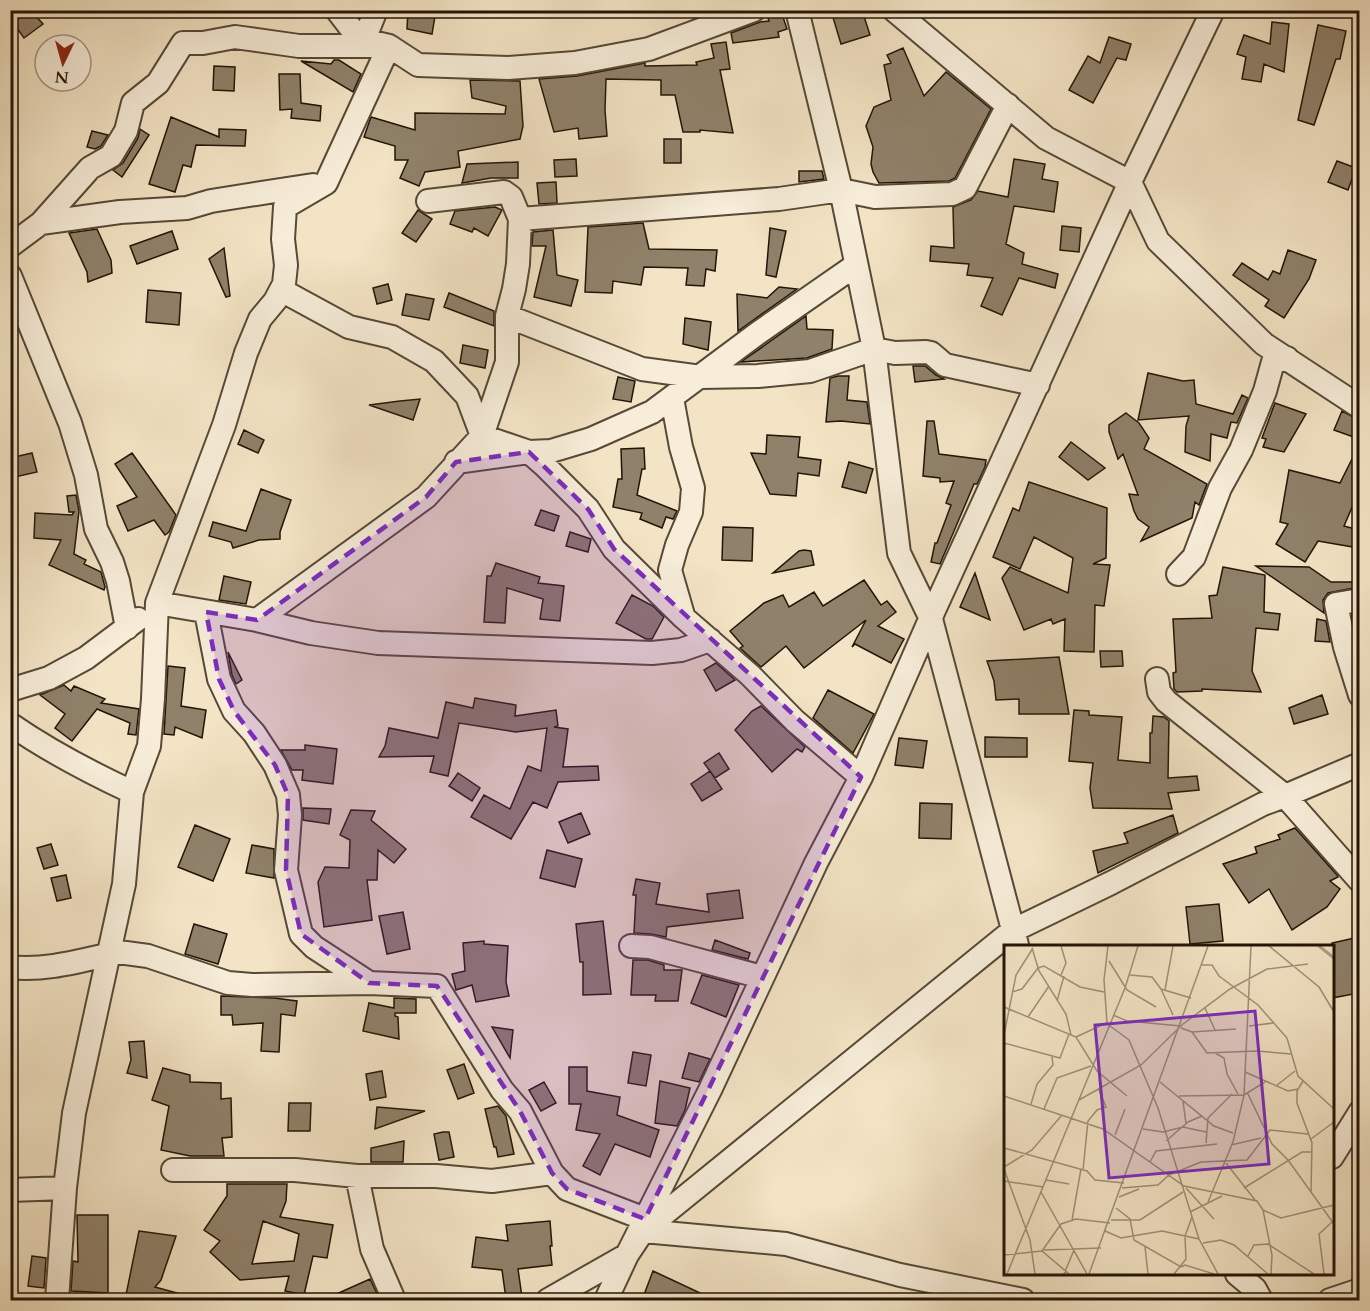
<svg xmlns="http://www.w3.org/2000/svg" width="1370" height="1311" viewBox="0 0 1370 1311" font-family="Cardo,serif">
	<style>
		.building { fill: #8f816a; stroke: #221507; stroke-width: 1.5; fill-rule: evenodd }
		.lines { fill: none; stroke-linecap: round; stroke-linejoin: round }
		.street-casing { stroke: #564936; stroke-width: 26 }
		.street { stroke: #f7edd9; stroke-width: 22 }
		.marked { fill: #7b2cbf; fill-opacity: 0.2; stroke: #7b2cbf; stroke-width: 4.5; stroke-dasharray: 12 8; stroke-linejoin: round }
		.inset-river { fill: none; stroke: #ac9e84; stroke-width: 3 }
		.inset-road { fill: none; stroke: #9f9179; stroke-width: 1.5 }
		.view { fill: #7b2cbf; fill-opacity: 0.15; stroke: #7b2cbf; stroke-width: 3 }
		.inset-edge { fill: none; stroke: #221507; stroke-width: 3 }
	</style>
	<rect width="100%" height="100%" fill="#f3e4c5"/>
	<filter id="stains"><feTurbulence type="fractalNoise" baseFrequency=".00333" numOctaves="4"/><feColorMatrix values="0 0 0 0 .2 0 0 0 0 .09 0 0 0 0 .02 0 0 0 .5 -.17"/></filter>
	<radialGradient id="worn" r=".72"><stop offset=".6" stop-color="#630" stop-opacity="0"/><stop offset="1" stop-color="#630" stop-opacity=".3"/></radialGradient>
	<path class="building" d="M408,10H436L432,34L407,29Z
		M844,10H862L870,35L841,44L832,14Z
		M781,11L787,29L778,32L779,37L733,43L731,33L760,22L769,21L767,15Z
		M32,12L43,24L24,38L12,21Z
		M1272,22L1289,24L1284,72L1264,64L1261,82L1242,79L1246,57L1237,54L1244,35L1270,44Z
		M1318,25L1346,31L1340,59H1336L1314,125L1298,120Z
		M1109,37L1131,44L1126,60L1117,58L1093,103L1069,90L1088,56L1100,63Z
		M726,42L730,69L720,70L733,133L700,130V132H683L675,95H661V80L606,79L605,110L607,136L579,139L578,128L554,132L539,79L577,76L645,63V66L697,65L696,62L714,58L711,44Z
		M903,48L924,96L946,72L991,109L955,178L949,181L879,183L873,172L871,164L873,147L866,126L874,107L891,100L884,65L891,63L887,55Z
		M334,60H339L361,74L353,92L301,61L331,64Z
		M214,66L235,67L234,91L213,90Z
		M279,74H300L301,103L321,106L320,121L291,118L292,109L280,110Z
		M470,80L520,81L523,126L520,139L458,151L460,167L425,172L419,186L400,178L408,160H395V146L364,137L371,117L415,130V113L505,114L506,106L472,98Z
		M171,117L219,137V129L246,130L245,146L196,145L191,167L183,165L175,192L149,184Z
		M140,129L149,135L122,177L113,170L123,163L138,138Z
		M92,131L108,135L101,146L95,149L87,147Z
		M664,139H681V163H664Z
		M576,159L577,176L555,177L554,160Z
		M1014,159L1045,164L1042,179L1058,182L1054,212L1014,206L1006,244L1024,253L1022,264L1058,274L1055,288L1019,278L1002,315L981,306L993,278L967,275L969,264L930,261L931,246L954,248L953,207L971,200L978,191L1008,197Z
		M1337,161L1356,168L1348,190L1328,182Z
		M518,162V178H491L462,183L467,164Z
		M799,171H822L824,179L799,182Z
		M556,182L557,203L539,204L537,183Z
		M495,207L502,210L488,236L474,228L472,232L450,224L455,211Z
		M418,210L432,219L416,242L402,233Z
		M643,223L649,249L717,250L715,271L706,269L704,286L686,285L688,268L644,267L641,285L613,281L612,293L585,292L588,227Z
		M1062,226L1081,228L1079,252L1060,250Z
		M770,228L786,231L776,277L766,275Z
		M97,229L111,260L112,273L88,282L87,272L69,233Z
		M553,230L557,275L578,280L571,306L534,297L546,246H532L533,232Z
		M172,231L178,249L137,264L130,246Z
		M224,248L230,296L226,297L209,259Z
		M1288,250L1316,260L1309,279L1284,318L1265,306L1269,300L1233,275L1242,263L1268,280L1273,271L1280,274Z
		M388,284L392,300L377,304L373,288Z
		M779,287L797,289L738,331L737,294L767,298Z
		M148,290L181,293L179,325L146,322Z
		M449,293L494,311V326L444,307Z
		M406,294L434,299L429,320L402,315Z
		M806,316L807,329L833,330L832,349L807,358L741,362Z
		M685,318L711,322L708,350L683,344Z
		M463,345L488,350L485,368L460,363Z
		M913,366H925L936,375L944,379L915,382Z
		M1148,373L1183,381L1194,380L1196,404L1233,414L1242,395L1248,398L1237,423L1231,422L1227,438L1211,434L1210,461L1185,452L1186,426L1189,416L1138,420Z
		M838,376H849L847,400L867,402L870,424L841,421L826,422L830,378Z
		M618,377L635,381L631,402L613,399Z
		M420,399L413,420L369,405L400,401Z
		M1275,403L1306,414L1284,452L1263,447L1266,439L1262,438Z
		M1342,411L1359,420V439L1334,430Z
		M1126,413L1139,423L1149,438L1144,449L1207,484L1199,505L1195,502L1192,518L1141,541L1149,527L1138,519L1134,511L1129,494L1138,495L1123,454L1118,459L1109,432V425Z
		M927,421H934L939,454L986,460L985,467L977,484H974L940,564L931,562L935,543H937L951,505L946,503L954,481L940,482V478L923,476Z
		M244,430L264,440L258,453L238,444Z
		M767,435L800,437L798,457L821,460L819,476L798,473L796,496L770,494L751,453L766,454Z
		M1071,442L1105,468L1088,480L1059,457Z
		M1359,445V491L1344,526L1359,530V548L1318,541L1305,562L1276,544L1288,524L1280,522L1289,470L1340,483Z
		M644,448L645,469H642L637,495L677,511L673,519L666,517L662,528L640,519L642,513L613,507L618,479H622L621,449Z
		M32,453L37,472L10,478V458Z
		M132,453L176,515L169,532L165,535L154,520L128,531L117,506L137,497L115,464Z
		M849,462L873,469L866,493L842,487Z
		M1029,482L1107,508L1106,558L1093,564L1110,565L1104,606L1095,605L1094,652L1064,651L1065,619L1053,624L1051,619L1024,630L1002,578L1010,567L1068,593L1073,558L1034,537L1020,569L993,557L1013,508L1019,511Z
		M261,489L291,500L280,532V539L259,540L233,548L231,542L209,536L213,522L246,531Z
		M76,495L79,511L74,554L86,560L84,564L101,572L105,587L104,590L49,565L61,540L34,538L35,513L72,515L74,512H69L67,496Z
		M541,510L559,516L554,531L535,525Z
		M723,527L753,528L752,561L722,560Z
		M570,532L591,539L588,552L566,546Z
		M804,550L811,551L814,565L773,573L799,551Z
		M496,563L540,577L538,583L564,586L560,621L540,619L543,599L507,588L505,623L484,622L487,576H491Z
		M1256,566L1309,567L1331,582H1359V587L1328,593L1323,600L1324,613Z
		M1223,567L1265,575L1264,612L1280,614L1278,630L1256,628L1252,671L1261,692L1202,689V691L1177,692L1174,689L1173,673L1176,672L1173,619L1212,618L1209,596L1217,595Z
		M975,573L990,620L960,607Z
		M224,576L251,582L246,604L219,600Z
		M864,580L881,605L887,601L896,612L878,626L904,639L891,663L855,644L852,647L866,620L804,668L786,646L761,667L740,648L743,646L730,631L764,603L783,595L789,607L814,592L823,606Z
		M632,595L653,606L664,617L652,639H646L616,623Z
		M1359,614V645L1352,615Z
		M1317,619L1326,621L1330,642L1315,641Z
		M1100,651H1122L1123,666L1101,667Z
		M228,652L242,680L236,684L232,675Z
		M1059,657L1069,714H1019V699L996,700L994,681L987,661Z
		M716,663L735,680L716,691L704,670Z
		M168,666L185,668L181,706L206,710L202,738L175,727L174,735L164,734Z
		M64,685L71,691L74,686L105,699L101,703L139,709L136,735L128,734L130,723L97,709L72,741L55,728L65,714L40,695Z
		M828,690L874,714L853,753L813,718Z
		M1322,695L1328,714L1294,724L1289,708Z
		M475,698L516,705L515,716L556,710L558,726L554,727L568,729L563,767L598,766L599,780L558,782L547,808L533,802L511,839L471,817L484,795L510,809L528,766L541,771L547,728L516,732L459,723L448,776L430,772L434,756L379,757L385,746L389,728L438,738L446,702L473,708Z
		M761,706L805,747L802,752L797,749L772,772L735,730L752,711Z
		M1074,710L1089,711V715L1122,717L1118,760L1150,763V733H1152L1153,716L1164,717L1169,721L1168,778L1197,776L1199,790L1168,793L1172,809L1093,808L1090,788L1093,763L1069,761Z
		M985,737L1027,738V757H985Z
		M899,738L927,741L923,768L895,765Z
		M305,745L337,749L333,784L302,780L303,770H292L281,750H305Z
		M719,753L729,769L715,778L704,763Z
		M710,771L722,789L702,801L691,784Z
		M458,773L480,788L472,801L449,786Z
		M920,803L952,804L951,839L919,838Z
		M303,808L331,809L329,824L303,820Z
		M351,810L375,811L371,820L406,849L394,863L378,850L377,880H367L372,920L324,927L318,882L325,867L349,868L350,840L340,835Z
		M581,813L590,834L568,843L559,822Z
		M1173,815L1178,833L1098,873L1093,851L1128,843L1124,833Z
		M195,825L230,839L213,881L178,867Z
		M1295,828L1337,875L1338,877L1330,881L1340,889L1327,907L1292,930L1269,889L1249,903L1223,864L1257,853L1255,847L1280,839L1278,835Z
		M51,844L58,865L44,869L37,848Z
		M252,845L274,849V878L246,873Z
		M547,850L582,859L575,887L540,878Z
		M66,875L71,898L57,901L51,878Z
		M636,879L660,883L656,904L709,912L707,894L739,890L743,918L667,927L666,937L651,934L634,933L636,895H633Z
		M1219,904L1223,941L1190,944L1186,907Z
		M403,912L410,949L387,954L379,916Z
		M603,921L611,994L583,995V962H580L576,924Z
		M194,924L227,934L218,964L185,954Z
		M1359,937V993L1332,998V943Z
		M715,940L750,953L748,959L712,950Z
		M484,941V944L508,946L506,982L509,996L476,1002L472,985L456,990L452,974L465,971L463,943Z
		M633,960H648L664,965V970H682L678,1001H655L656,995H631Z
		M702,975L739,985L726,1017L691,1003Z
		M221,996L274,998L297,1001L295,1016L281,1014L279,1052L261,1051L263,1023L233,1025L232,1015H221Z
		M394,998L416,999V1013H395V1016L398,1017L399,1039L363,1031L369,1003L394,1008Z
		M492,1027L513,1030L510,1058Z
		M144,1041L147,1078L127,1073L131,1060L129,1042Z
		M633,1052L651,1055L646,1086L628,1083Z
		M689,1053L710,1059L699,1082L682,1078Z
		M464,1064L474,1093L458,1099L447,1070Z
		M569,1067H587V1091L620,1097L617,1115L659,1130L650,1157L615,1144L600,1175L583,1166L600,1134L576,1130L581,1104H569Z
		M163,1068L190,1075V1082L221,1083V1099L231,1098L232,1137L222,1138L224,1156H190L161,1150L169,1106L152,1100Z
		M382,1071L386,1097L370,1100L366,1074Z
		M660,1081L690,1088L685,1110L677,1126L655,1123Z
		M544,1082L556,1103L541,1111L529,1090Z
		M289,1103H311L310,1131H288Z
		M498,1106L506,1116L514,1154L498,1157L496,1147H494L485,1109Z
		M377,1107L425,1111L375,1129Z
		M443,1132H449L454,1157L439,1160L434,1134Z
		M404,1141L403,1162H371V1148Z
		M227,1184H287L286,1201L280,1217L333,1225L327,1258L313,1256L304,1295L285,1291L289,1276L240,1280L210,1252L220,1241L204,1230L227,1196ZM263,1221L299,1234L294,1261L252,1264Z
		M77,1215H108V1293L71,1291L73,1261L78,1262Z
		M550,1221L552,1246H550L552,1265L518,1269L522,1297L506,1299L502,1270L472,1267L476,1237L508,1241L506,1225Z
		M139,1231L176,1236L161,1280L155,1287L188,1296L187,1300H125Z
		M32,1256L46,1258L44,1288L28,1286Z
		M653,1271L715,1300H642Z
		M370,1279L380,1300H323Z"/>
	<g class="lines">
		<g class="street-casing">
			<path id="street" d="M337,10L350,27L364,40
				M797,10L841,190L874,349L899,553L931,619L1017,945
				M894,10L1046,138L1130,182L1158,241L1264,344L1360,407
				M520,219L779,199L841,190L875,197L952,194L965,188L1008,105
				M41,223L120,212L187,208L211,201L313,185
				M10,246L41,223L90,168L111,156L126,131L133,103L158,83L183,43H203L235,37L299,46H389L418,65L508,68L575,63L649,49L754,10
				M10,276L70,423L86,475L96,529L112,562L118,581L127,628
				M281,290L349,327L392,337L434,361L467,396L482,436L529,452L545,466L588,509L614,549L683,617L750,675L795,721L861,777
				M507,316L642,369L701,377L758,376L810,371L874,349L895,353L926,352L931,353L945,365L1038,385
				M672,398L681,447L693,488L691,512L677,545L670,570L683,615
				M456,462L529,452L551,451L591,439L652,412L758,333L856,265
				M1178,574L1194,557L1220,488L1241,450L1265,391L1273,362L1287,358
				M1360,600L1336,604L1345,647L1360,695
				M157,603L257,620L311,633L378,643L652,653L681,650L710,640
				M206,612L219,679L234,711L254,733L275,765L288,795L290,815L286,870L301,934L314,947L369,983
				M257,620L426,497L482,436L507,362V316L514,289L518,264L520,219L511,197L504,192L428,201
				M1157,679L1159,692L1166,701L1285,796L1360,881
				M10,690L49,678L86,658L138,619
				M10,724C49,751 89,772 132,792
				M631,946L650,947L762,977
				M10,967C42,971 76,962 107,955L111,951L148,956L228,983L252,985L369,983L437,986L502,1090L520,1111L552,1173L567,1189L645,1219
				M1332,1157L1360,1112
				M173,1170H295L357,1176H436L492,1181L552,1173
				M357,1176L372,1249L394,1300
				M10,1190L65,1188
				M643,1231L786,1244L900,1275L1023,1300
				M1237,1274L1255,1289L1261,1300
				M57,1300L65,1188L74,1113L124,884L132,792L149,746L153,699L157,603L224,425L246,353L260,319L275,301L284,284L286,265L283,239L285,207L326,183L389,46L364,40L376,10
				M548,1300L627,1255L643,1231L1012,931L1111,883L1263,804L1285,796L1360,764
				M606,1300L627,1255L710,1090L816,863L861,777L935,608L1130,182L1213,10
				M1330,1300L1360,1290"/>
		</g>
		<use href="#street" class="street"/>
	</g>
	<path class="marked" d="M529,452L588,509L614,549L861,777L645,1219L567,1189L552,1173L520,1111L437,986L369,983L301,934L286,870L288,795L275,765L234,711L219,679L206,612L257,620L426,497L456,462Z"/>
	<g transform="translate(1004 945)">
		<rect width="330" height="330" fill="#f3e4c5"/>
		<path class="inset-river" d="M315,1L330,13"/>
		<path class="inset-road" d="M265,1L315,42L330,67M28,3L35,26L62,69L67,90M105,16L123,45L152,62M198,20H208L215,31L254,60L283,93L294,131L330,164M57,30L62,18L57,1M126,30L148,32L157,44L187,53M157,44L169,70M161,45L169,1M8,47L18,44L34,23L40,21L76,42L100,47M53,56L60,31M0,62L72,92L93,126L123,151M201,63L211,85M109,70L123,76L177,81M24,72L45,41M103,78L100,35L104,1M245,81L269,78M177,83L188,87L203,108L253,106L287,109M188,87L232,84M0,90L12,30L29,3M72,92L102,78L125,95L154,163L195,294L214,329M0,98L56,113L65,89M211,108L220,113L223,129L234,149M241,127L284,146L294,144M299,136L293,146V158L308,198L307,247M156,137L210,181L229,188M272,141L291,126M243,147L268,199L284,215L330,279M0,151L99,184L180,241L253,256L259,265L268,310L267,329M175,151L240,150L261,137M75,155L137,120L179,79L226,44L263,24L304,19M179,156L182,179M27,159L33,139L49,120L48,112M40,164L53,133L87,121M139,184L159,187L179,182L202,187M111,190L121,164M307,194L330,177M162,196L184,177L198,171M202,198L204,173L228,149M227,200L257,193M0,203L83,226L91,235L120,238M146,217L152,206L213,199M222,218L251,255M0,222L28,205L58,170M0,224L26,295L31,329M79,225L84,176L93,165L102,162L95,145M42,235L65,239M0,236L39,242M118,243L154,240L165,230L197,217L243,215L266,185L304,189M182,243L210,274M240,243L298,207H307M37,247L83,329M115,252L135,244M204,257L229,197L240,150L247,1M112,263L126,274L130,295L177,322L181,320L210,329M259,265L277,273L330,260M186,267L218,251M68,275L77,224M107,275H136L179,247M101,286L117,293L158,286L195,294M199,298L217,295L230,300L264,329M141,302L144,329M40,305L97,303M38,306L57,279L72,274L106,278M0,310L38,306L65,329M244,311L250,300L264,299L310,329M3,329L121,43L134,1M60,329L70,305M85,329L204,1M170,329L182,314L181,291L188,272M320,329L315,289L328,277"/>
		<path class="view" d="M251,66L265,219L105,233L91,80Z"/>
		<rect width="330" height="330" class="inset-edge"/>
	</g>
	<rect width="1370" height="1311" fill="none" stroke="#f3e4c5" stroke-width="36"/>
	<rect x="12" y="12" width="1346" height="1287" fill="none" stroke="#221507" stroke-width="3"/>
	<rect x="18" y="18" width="1334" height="1275" fill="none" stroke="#221507" stroke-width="1.5"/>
	<g transform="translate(63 63) rotate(185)"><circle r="28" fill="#f7edd9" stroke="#a29785" stroke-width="1.5"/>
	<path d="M0-4.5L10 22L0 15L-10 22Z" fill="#8f2418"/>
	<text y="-9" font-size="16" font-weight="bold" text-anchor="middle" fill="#221507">N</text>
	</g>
	<rect width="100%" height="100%" filter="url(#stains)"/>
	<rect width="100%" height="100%" fill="url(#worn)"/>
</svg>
